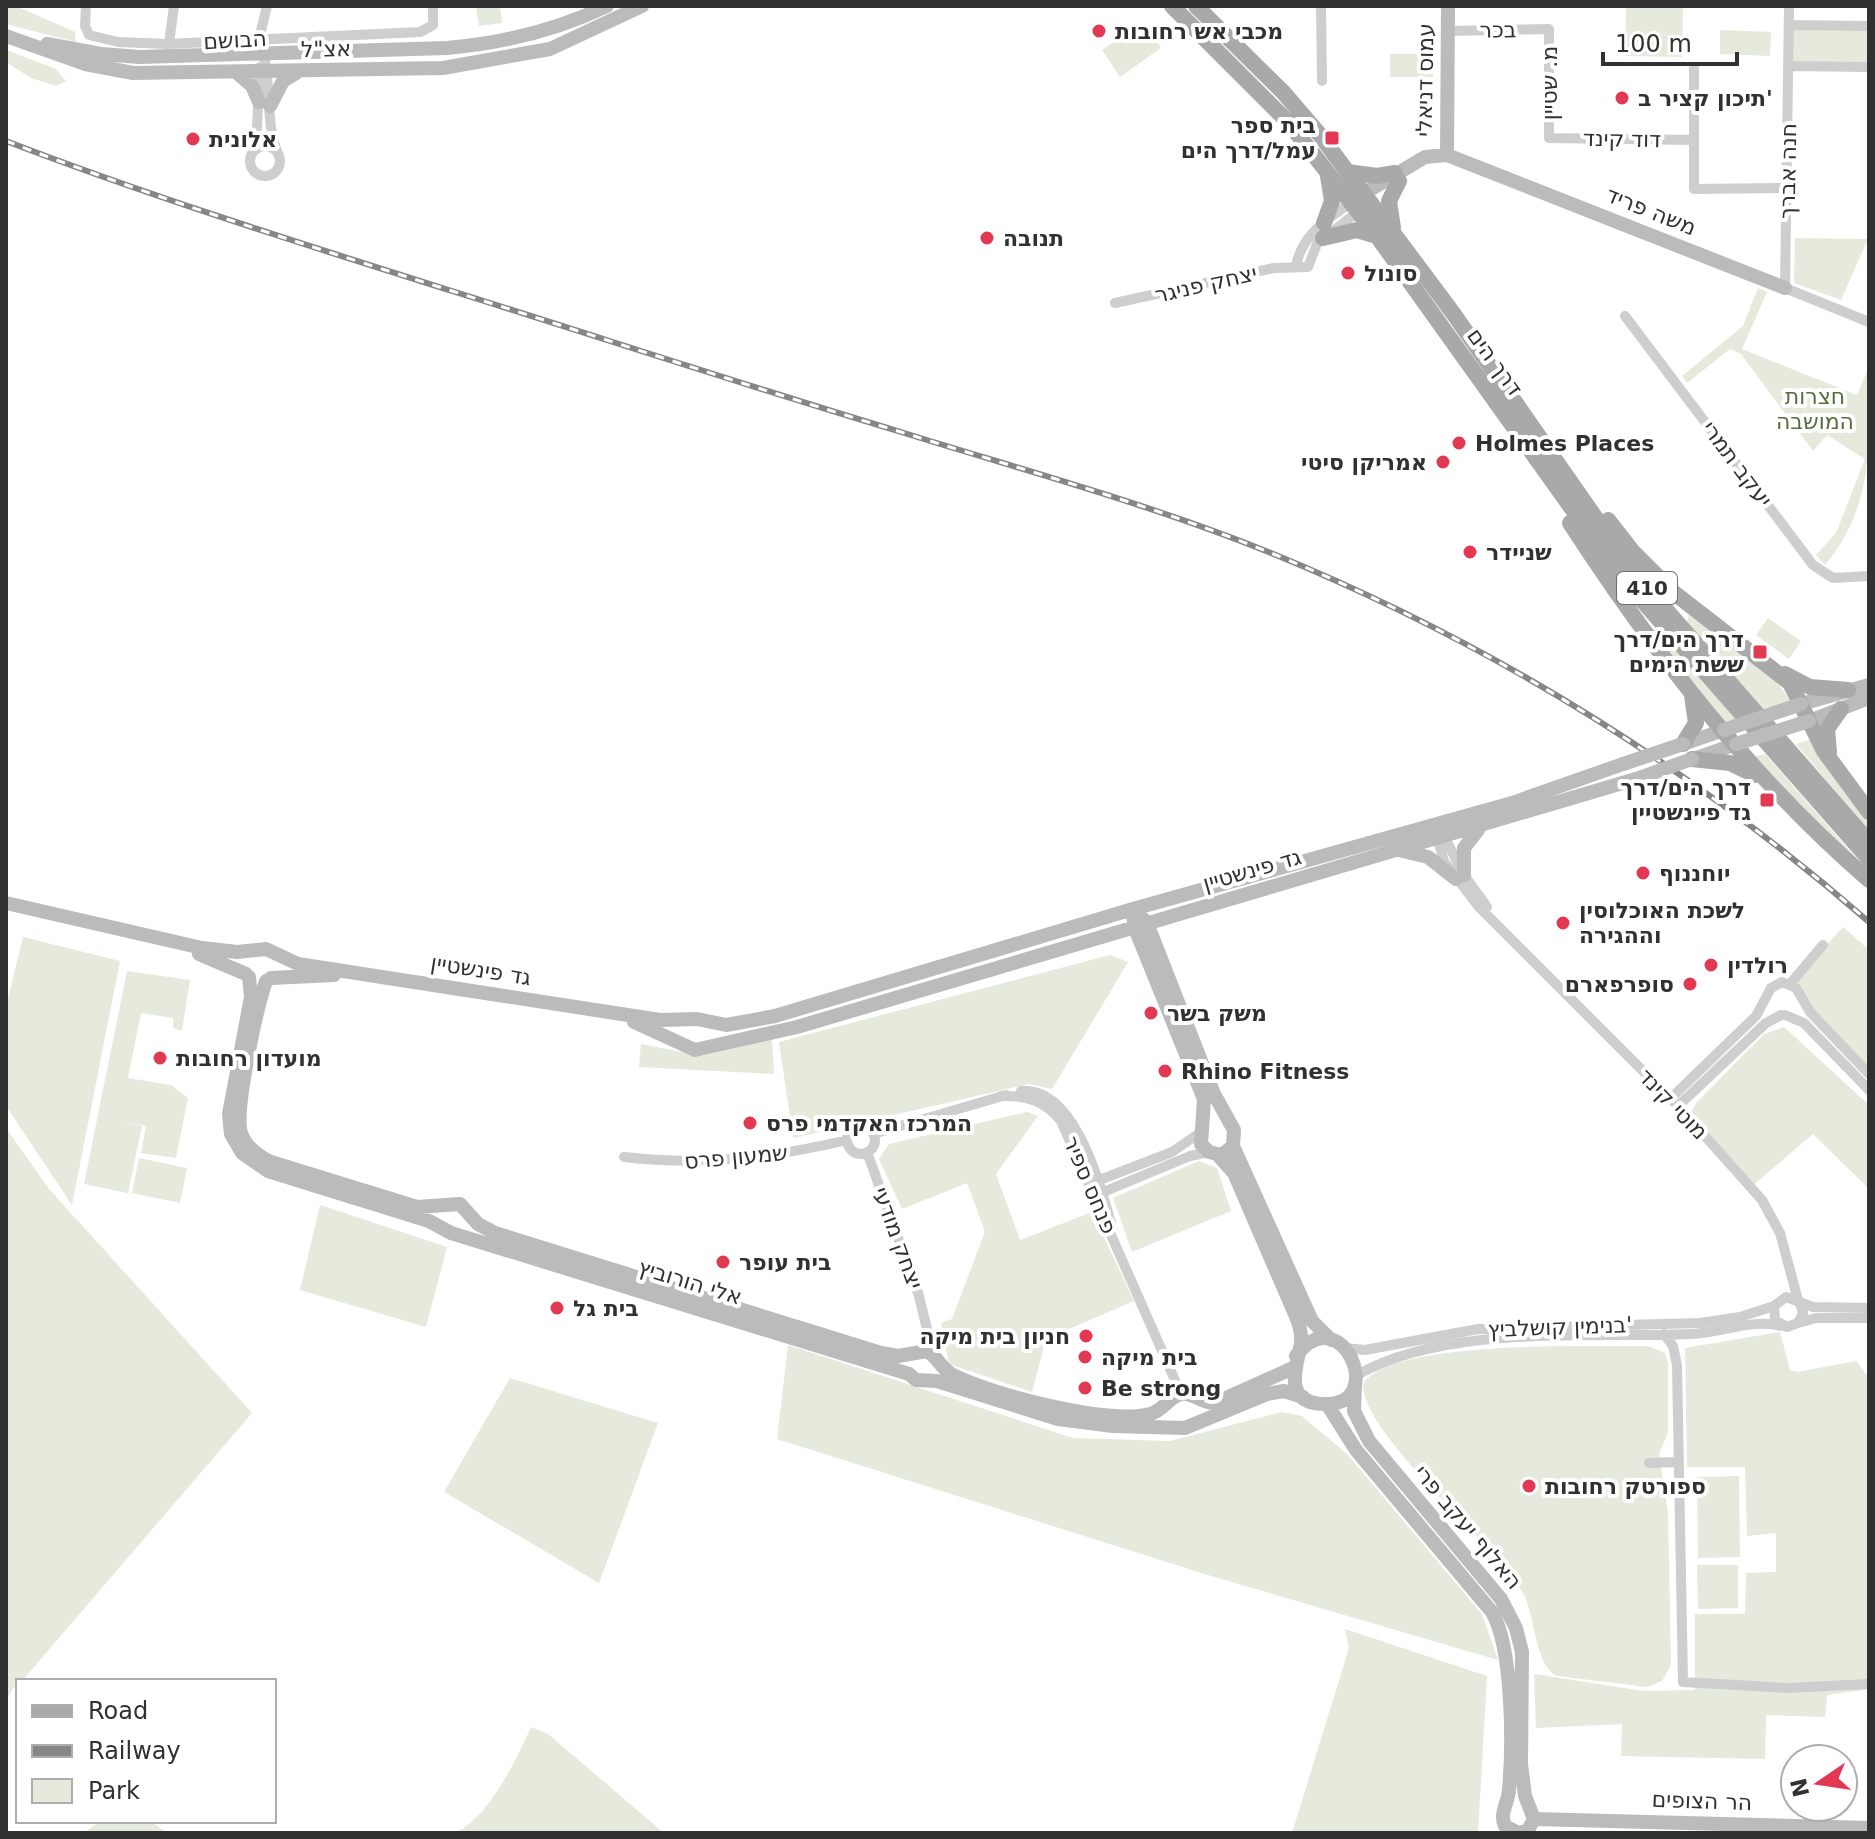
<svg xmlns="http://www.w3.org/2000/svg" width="1875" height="1839" viewBox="0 0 1875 1839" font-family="'DejaVu Sans','Noto Sans Hebrew',sans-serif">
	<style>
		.green { fill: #e5eadd }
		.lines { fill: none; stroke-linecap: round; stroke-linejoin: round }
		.street { stroke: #cecece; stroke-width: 10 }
		.secondary { stroke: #bbb; stroke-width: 14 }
		.primary { stroke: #a9a9a9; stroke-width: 16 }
		.rail-casing { stroke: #868686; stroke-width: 6 }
		.rail { stroke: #fff; stroke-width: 3; stroke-dasharray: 9; stroke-linecap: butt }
		.secondary-bridge { stroke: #bbb; stroke-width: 14 }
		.poi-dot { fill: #e33851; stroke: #fff; stroke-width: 3 }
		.labels { text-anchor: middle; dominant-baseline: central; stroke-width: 8; stroke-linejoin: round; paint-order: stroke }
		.shield { fill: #fff; stroke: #6f6f6f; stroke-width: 2 }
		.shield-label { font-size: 20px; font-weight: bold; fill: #313131 }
		.street-label { font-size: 22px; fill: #313131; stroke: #fff }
		.poi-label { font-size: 22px; font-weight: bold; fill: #313131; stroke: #fff; text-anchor: start }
		.park-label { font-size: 22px; fill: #576d3e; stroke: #fff }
	</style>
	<rect width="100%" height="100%" fill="#fff"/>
	<path class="green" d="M6,6H16L75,32L76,42L6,24Z
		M476,6H500L502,23L479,26Z
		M1626,6H1683L1682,57L1625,56Z
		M1143,22L1161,48L1120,77L1102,50Z
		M1793,28L1869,29V63L1792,62Z
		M1720,30L1771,32L1770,56L1720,54Z
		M6,50L56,69L66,81L56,86L31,78L6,62Z
		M1390,54H1433V77H1390Z
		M1795,238L1868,239L1841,300L1794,283Z
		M1758,288L1767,292L1742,349L1857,395L1869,367C1869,443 1875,505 1825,565L1816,555L1836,533L1865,459L1827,435L1813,451L1741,354L1730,349L1687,383L1682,376L1743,326Z
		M1689,614L1775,679L1793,705L1767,715L1687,623Z
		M1768,618L1801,641L1789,659L1756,635Z
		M1657,626L1738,722L1727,728L1650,632Z
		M1809,740L1869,822V831L1796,744Z
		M1765,754L1858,860L1844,851L1754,756Z
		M1843,927L1869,950V1070L1811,1008L1796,978Z
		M23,937L120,961L72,1205L6,1106V1007Z
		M1110,955L1128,962L1052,1089L1029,1084L793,1138L779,1042Z
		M127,971L190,980L182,1031L173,1028V1018L141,1013L128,1078L171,1085L188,1098L176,1158L141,1153L146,1126L124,1122L142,1126L128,1193L84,1184Z
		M1784,1027L1869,1105V1189L1813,1134L1752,1186L1690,1114L1697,1102L1764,1034Z
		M772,1039L774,1074L639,1067L641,1044L702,1056Z
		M1027,1112L1038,1116L996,1174L1020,1240L1092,1212L1134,1301L1046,1339L1032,1392L949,1364L941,1323L952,1319L985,1232L967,1183L902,1209L879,1159L889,1144Z
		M6,1128L49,1189L252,1413L22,1681H18L6,1700Z
		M139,1158L187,1168L180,1203L132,1193Z
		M1199,1161L1217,1168L1231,1211L1132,1252L1113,1198Z
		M320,1205L447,1247L426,1327L300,1290Z
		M1780,1332L1790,1370L1797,1372L1856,1361L1869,1378V1689L1827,1695L1825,1717L1766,1715L1765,1759L1621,1756L1622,1724L1536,1728L1534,1674L1644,1691L1695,1690V1614H1745L1746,1573L1776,1572V1533L1747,1536L1745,1467H1687L1685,1348Z
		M788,1345L1073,1438L1170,1441L1282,1412L1302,1416L1347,1454L1482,1614L1498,1660L1208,1575L777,1439Z
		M1648,1346L1665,1353L1668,1363V1432L1659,1455L1668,1512L1671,1665L1662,1681L1647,1687L1557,1676C1534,1665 1536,1616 1523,1593C1493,1543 1361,1432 1363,1384C1391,1339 1594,1347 1648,1346Z
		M510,1378L658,1423L599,1583L444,1492Z
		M1739,1476L1740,1557L1698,1558L1697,1477Z
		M1697,1565H1738V1608L1698,1609Z
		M1345,1629L1487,1676L1478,1833H1292L1349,1648Z
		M531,1727L548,1734L664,1833H453C486,1824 518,1756 531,1727Z
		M100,1821H150L167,1833H84Z"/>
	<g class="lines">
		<path class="street" d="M86,6L85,26L89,35L118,42L167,44L420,32L433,25V6
			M1321,6L1322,81
			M1789,6L1785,288L1869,322
			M1789,25L1869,26
			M1448,31L1549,29V138L1694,140
			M259,39L267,6
			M169,43L174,6
			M263,53C272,85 265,120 277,151
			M1789,66L1869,67
			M1694,68V189L1787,188
			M250 161a15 15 0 1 1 30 0a15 15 0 1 1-30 0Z
			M256,148L260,67
			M1296,266C1302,234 1328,219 1353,201
			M1115,303L1274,268L1308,267L1317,244L1360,210
			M1625,316L1813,565L1833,578L1869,576
			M1442,832L1464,875L1487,907
			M1436,834L1444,861L1478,906L1678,1106L1762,1200L1780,1233L1798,1300
			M1790,984L1823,945
			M1785,1015L1804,1023L1869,1090
			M1021,1091C1075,1087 1099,1182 1111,1223
			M1001,1096C1027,1095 1045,1101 1061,1121L1181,1394
			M1670,1099L1756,1016L1771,988L1782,982L1796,988L1810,1012L1869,1074
			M1678,1106L1766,1023L1781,1015
			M847 1140a14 14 0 1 1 28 0a14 14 0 1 1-28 0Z
			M1201,1132L1172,1152L1097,1181L1090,1191L1101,1193L1190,1156L1209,1152
			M873,1134L1006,1095
			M867,1152L919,1296L933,1354
			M624,1157C701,1166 772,1158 847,1140
			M1799,1301L1803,1313L1798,1323L1787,1327L1775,1320L1774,1306L1786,1297L1813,1307L1869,1308
			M1798,1323L1816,1318H1869
			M1664,1334L1673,1346L1677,1365L1683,1682L1787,1688L1869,1684
			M1345,1348L1365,1350L1478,1329L1700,1323L1740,1317L1774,1306
			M1357,1375C1447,1324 1589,1338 1692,1334C1721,1333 1754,1318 1782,1326
			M1649,1463L1678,1462"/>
		<path class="secondary" d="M6,36L85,64L133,73L443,68L550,49L642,6
			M47,44L101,54L140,57L447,48C504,43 555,31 607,6
			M236,72L252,86L259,102
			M270,106L283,81L296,73
			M1447,155L1448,6
			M1363,194L1425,157L1447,155L1785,288
			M1801,704L1869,685
			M1809,721L1869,698
			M1683,744L1724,730
			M1693,759L1736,744
			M1403,851L1428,857L1456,879
			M1464,875V848L1478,830
			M6,903L202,948L237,952L266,949L298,964L660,1020L697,1019L726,1025L775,1016L1133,909L1512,803L1623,764
			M1133,909L1147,923L1214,1094L1234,1130L1233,1146L1222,1155L1209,1152L1201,1144L1204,1099L1134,926Z
			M199,954L246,974
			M249,977L251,997L229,1114L231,1134L242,1153L268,1171L429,1221L451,1233L909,1374L916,1380L937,1381L1058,1419L1113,1426L1185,1428L1267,1394L1284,1391L1303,1397
			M271,978L334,975
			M266,981C257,1007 234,1110 241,1133C246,1147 258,1156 271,1162L417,1207L460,1204L478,1224L495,1233L881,1353L898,1356L927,1351C938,1357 941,1369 953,1375C993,1395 1108,1425 1150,1414C1163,1411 1169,1397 1181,1394C1192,1391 1202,1404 1215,1403L1293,1368
			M634,1022L695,1050L797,1027L1636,779
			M1233,1146L1312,1321L1331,1340
			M1218,1155L1234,1173L1297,1319C1300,1327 1302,1334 1301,1343C1297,1366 1281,1403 1324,1404C1390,1406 1340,1296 1296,1356
			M1355,1384L1354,1411L1369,1441L1501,1599L1516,1628L1522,1652L1521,1764L1525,1796L1534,1819L1528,1830L1520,1833
			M1327,1404L1356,1450L1492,1612C1513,1648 1513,1747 1509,1790C1508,1804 1499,1813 1505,1826L1518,1833
			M1534,1819L1869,1828"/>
		<path class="primary" d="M1172,6L1289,123L1377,236L1618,573L1869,859
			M1196,6L1283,92L1320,135L1453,313L1634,573L1869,842
			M1348,172L1377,176L1395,173
			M1324,223L1332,201L1328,176
			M1393,228L1389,201L1399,181
			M1323,238L1357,230L1377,236
			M1608,520L1633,552L1673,592L1790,683L1824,751L1869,812
			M1570,523C1654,653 1752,779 1869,880
			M1785,674L1810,687L1848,690
			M1683,744L1696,723L1692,695
			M1829,752L1827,729L1841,709
			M1692,759L1730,763L1755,775"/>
		<g class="rail-casing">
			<path id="rail" d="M6,141C152,197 303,244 452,291C602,338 751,387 901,432C1023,470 1153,505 1271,553C1489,642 1691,767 1869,922"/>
		</g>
		<use href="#rail" class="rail"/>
		<path class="secondary-bridge" d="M1724,730L1801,704
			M1736,744L1809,721
			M1623,764L1683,744
			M1636,779L1692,759"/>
	</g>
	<g class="poi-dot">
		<circle cx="1099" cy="31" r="8"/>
		<circle cx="1622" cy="98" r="8"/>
		<rect x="1324" y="130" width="16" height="16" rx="4"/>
		<circle cx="193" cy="139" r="8"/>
		<circle cx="987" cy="238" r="8"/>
		<circle cx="1348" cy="273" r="8"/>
		<circle cx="1459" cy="443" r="8"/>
		<circle cx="1443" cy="462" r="8"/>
		<circle cx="1470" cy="552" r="8"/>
		<rect x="1752" y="644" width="16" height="16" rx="4"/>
		<rect x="1759" y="792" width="16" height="16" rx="4"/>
		<circle cx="1643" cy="873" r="8"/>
		<circle cx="1563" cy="923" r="8"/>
		<circle cx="1711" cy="965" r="8"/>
		<circle cx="1690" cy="984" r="8"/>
		<circle cx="1151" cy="1013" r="8"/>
		<circle cx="160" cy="1058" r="8"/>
		<circle cx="1165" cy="1071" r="8"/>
		<circle cx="750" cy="1123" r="8"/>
		<circle cx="723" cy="1262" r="8"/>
		<circle cx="557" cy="1308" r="8"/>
		<circle cx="1086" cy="1336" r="8"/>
		<circle cx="1085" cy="1357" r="8"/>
		<circle cx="1085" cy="1388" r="8"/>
		<circle cx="1529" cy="1486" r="8"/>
	</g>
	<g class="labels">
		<rect class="shield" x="1617" y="572" width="60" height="32" rx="6"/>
		<g class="shield-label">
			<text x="1647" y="588">410</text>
		</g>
		<g class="street-label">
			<text transform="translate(1498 30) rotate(-1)">בכר</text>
			<text transform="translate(235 40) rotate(-3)">הבושם</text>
			<text transform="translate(326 49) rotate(-1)">אצ"ל</text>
			<text transform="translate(1425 80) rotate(-89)">עמוס דניאלי</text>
			<text transform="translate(1549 83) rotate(-90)">מ. שטיין</text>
			<text transform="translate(1622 139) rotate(1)">דוד קינד</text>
			<text transform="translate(1788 171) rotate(-89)">חנה אברך</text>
			<text transform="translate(1651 211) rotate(22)">משה פריד</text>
			<text transform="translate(1206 284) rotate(-13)">יצחק פניגר</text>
			<text transform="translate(1495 362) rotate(54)">דרך הים</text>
			<text transform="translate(1737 464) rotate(53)">יעקב תמרי</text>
			<text transform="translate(1252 870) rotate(-16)">גד פינשטיין</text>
			<text transform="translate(481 970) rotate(9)">גד פינשטיין</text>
			<text transform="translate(1673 1104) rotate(46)">מוטי קינד</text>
			<text transform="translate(736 1157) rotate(-5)">שמעון פרס</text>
			<text transform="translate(1090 1185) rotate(67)">פנחס ספיר</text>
			<text transform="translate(898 1238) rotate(70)">יצחק מודעי</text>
			<text transform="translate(690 1282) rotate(17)">אלי הורוביץ</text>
			<text transform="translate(1560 1327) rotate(-2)">בנימין קושלביץ'</text>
			<text transform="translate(1468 1527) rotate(50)">האלוף יעקב פרי</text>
			<text transform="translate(1702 1801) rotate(2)">הר הצופים</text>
		</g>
		<g class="poi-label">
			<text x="1115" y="31">מכבי אש רחובות</text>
			<text x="1638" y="98">תיכון קציר ב'</text>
			<text x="1316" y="125" text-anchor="end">בית ספר<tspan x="1316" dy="25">עמל/דרך הים</tspan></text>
			<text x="209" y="139">אלונית</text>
			<text x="1003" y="238">תנובה</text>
			<text x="1364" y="273">סונול</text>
			<text x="1475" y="443">Holmes Places</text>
			<text x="1427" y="462" text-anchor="end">אמריקן סיטי</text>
			<text x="1486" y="552">שניידר</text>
			<text x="1744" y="639" text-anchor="end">דרך הים/דרך<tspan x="1744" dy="25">ששת הימים</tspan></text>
			<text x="1751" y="787" text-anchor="end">דרך הים/דרך<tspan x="1751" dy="25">גד פיינשטיין</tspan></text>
			<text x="1659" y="873">יוחננוף</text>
			<text x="1579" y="910">לשכת האוכלוסין<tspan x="1579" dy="25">וההגירה</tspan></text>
			<text x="1727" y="965">רולדין</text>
			<text x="1674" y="984" text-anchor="end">סופרפארם</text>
			<text x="1167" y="1013">משק בשר</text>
			<text x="176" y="1058">מועדון רחובות</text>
			<text x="1181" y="1071">Rhino Fitness</text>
			<text x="766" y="1123">המרכז האקדמי פרס</text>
			<text x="739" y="1262">בית עופר</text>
			<text x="573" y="1308">בית גל</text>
			<text x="1070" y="1336" text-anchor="end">חניון בית מיקה</text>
			<text x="1101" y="1357">בית מיקה</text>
			<text x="1101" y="1388">Be strong</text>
			<text x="1545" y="1486">ספורטק רחובות</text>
		</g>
		<g class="park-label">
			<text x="1815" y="396">חצרות<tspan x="1815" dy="25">המושבה</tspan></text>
		</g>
	</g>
	<rect width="1875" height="1839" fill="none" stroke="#313131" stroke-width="16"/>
	<rect x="16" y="1679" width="260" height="144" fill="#ffffff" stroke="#adadad" stroke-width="2"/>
	<rect x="32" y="1705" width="40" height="12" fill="#a9a9a9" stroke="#adadad" stroke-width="2"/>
	<text x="88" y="1719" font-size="24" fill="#313131">Road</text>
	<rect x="32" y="1745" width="40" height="12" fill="#868686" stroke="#adadad" stroke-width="2"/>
	<text x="88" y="1759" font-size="24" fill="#313131">Railway</text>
	<rect x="32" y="1779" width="40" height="24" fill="#e5eadd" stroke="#adadad" stroke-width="2"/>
	<text x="88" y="1799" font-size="24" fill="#313131">Park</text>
	<g transform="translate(1819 1783) rotate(257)"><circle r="38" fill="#ffffff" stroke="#adadad" stroke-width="2"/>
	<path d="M0-6L14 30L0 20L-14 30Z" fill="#e33851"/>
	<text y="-12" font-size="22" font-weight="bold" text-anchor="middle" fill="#313131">N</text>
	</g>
	<path d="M1603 52v12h134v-12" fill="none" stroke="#313131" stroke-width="4"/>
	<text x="1615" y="52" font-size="24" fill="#313131" stroke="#ffffff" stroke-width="6" paint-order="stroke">100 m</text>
</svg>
